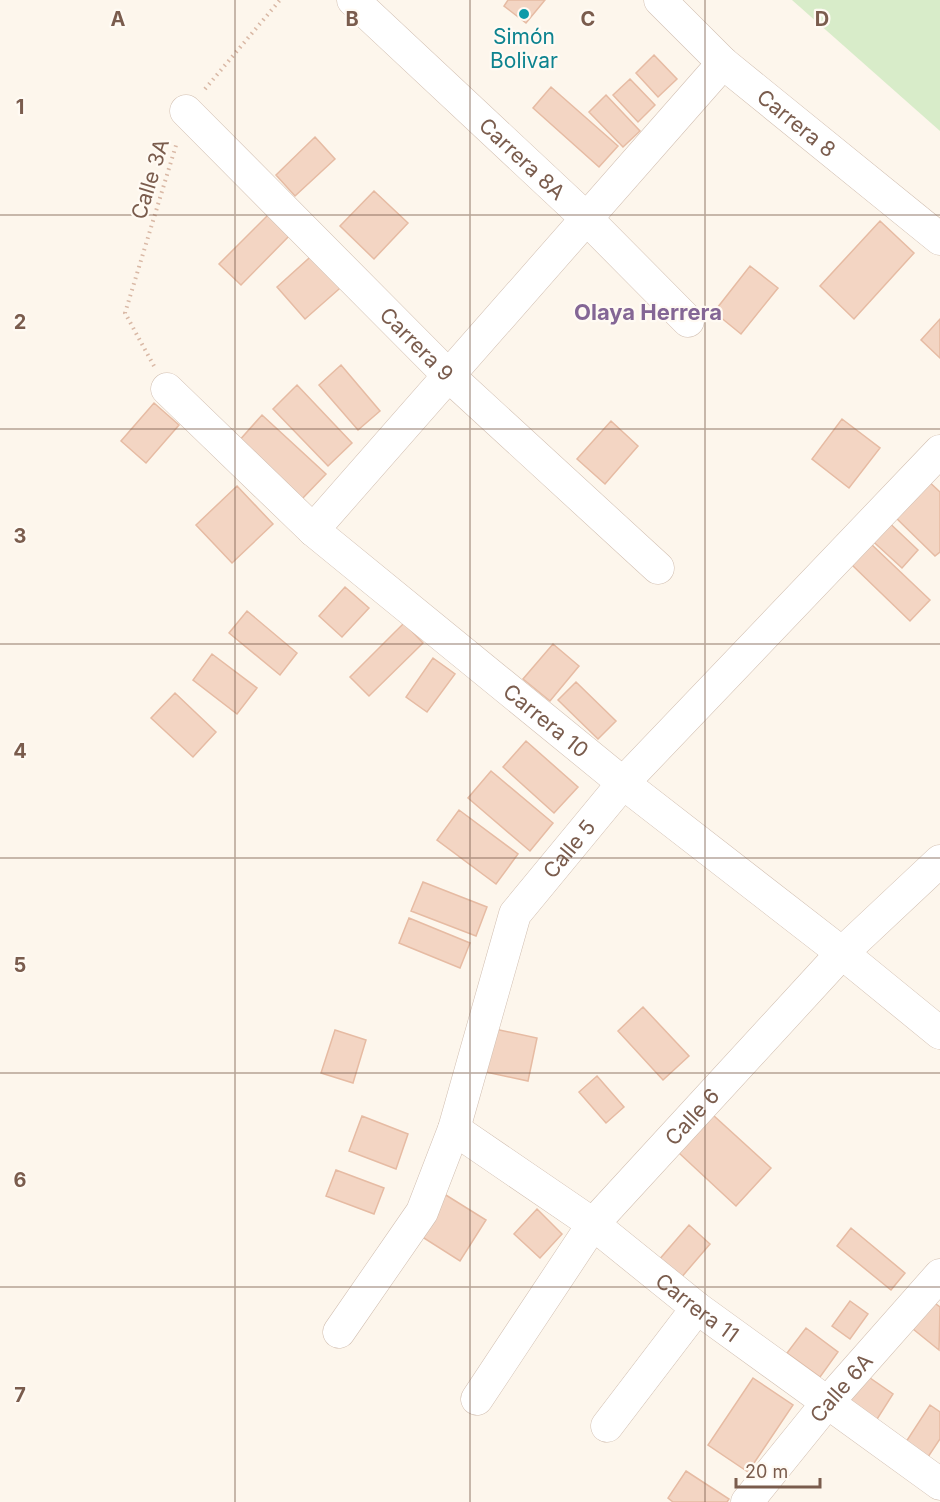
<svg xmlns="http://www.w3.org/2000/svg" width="940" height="1502" viewBox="0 0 940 1502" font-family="Inter,sans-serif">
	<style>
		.green { fill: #d8ecc9 }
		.building { fill: #f3d5c3; stroke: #e6bba3; stroke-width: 1.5 }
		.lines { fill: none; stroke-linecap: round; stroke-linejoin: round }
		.minor-casing { stroke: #d1beb0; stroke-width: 33 }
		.path { stroke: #d9b8a5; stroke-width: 4; stroke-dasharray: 1.5 4.5; stroke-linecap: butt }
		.minor { stroke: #fff; stroke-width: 32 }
		.grid { fill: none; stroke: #7a5c4d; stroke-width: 1.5; stroke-opacity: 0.55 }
		.culture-dot { fill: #0f9aa8; stroke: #fffaf3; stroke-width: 2 }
		.labels { text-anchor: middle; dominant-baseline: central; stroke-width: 4.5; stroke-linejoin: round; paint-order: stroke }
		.culture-label { font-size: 21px; fill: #0d838f; stroke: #fffaf3 }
		.street-label { font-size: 21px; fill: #7a5c4d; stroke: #fffaf3 }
		.neighbourhood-label { font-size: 22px; font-weight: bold; fill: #846695; stroke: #fffaf3 }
		.grid-label { font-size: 20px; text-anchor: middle; font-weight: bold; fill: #7a5c4d; stroke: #fffaf3; stroke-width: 4.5; stroke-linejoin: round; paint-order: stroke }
	</style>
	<rect width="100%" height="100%" fill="#fdf6ec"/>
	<path class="green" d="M792,0H940V131Z"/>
	<path class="building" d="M508,0H545L526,23L504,6Z
		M654,55L677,79L658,97L636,73Z
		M630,79L655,105L638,122L613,95Z
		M551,87L618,146L599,167L533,108Z
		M606,95L640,131L623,147L589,112Z
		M315,137L335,159L295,196L276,175Z
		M374,191L408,223L374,259L340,226Z
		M272,211L293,232L241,285L219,264Z
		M880,221L914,253L854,319L820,286Z
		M318,250L347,282L305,319L277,287Z
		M750,266L778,288L741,334L714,312Z
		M940,319V358L921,340Z
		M341,365L380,411L358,430L319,385Z
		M297,385L352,443L328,466L273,409Z
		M154,403L179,425L146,463L121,441Z
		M262,415L326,474L301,500L238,442Z
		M842,419L880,448L849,488L812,459Z
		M611,421L638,446L605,484L577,459Z
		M925,478L940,492V552L935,556L891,513Z
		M237,486L273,524L232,563L196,525Z
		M882,516L918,550L902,568L866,535Z
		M871,544L930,600L910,621L851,564Z
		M345,587L369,608L342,637L319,616Z
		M247,611L297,653L280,675L229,633Z
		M404,623L423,643L369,696L350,677Z
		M553,644L579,666L550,701L523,679Z
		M212,654L257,688L237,714L193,680Z
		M433,658L455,674L427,712L406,697Z
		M576,682L616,721L598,739L558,700Z
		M175,693L216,732L193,757L151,718Z
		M526,741L578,787L554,813L503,767Z
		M491,771L553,823L530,851L468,798Z
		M459,810L518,854L496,884L437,840Z
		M423,882L487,907L476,936L411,911Z
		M409,918L470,943L460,968L399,943Z
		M643,1007L689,1056L663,1080L618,1031Z
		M490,1028L537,1038L528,1081L481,1071Z
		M335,1030L366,1040L353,1083L321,1073Z
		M597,1076L624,1107L606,1123L579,1092Z
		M713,1115L771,1168L736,1206L679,1153Z
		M362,1116L408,1134L396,1169L349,1151Z
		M336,1170L384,1188L374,1214L326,1196Z
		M441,1192L486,1220L460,1261L416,1233Z
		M537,1209L562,1234L540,1258L514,1234Z
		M689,1225L710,1244L680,1279L658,1261Z
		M851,1228L905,1273L891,1290L837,1246Z
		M929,1299L940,1307L939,1350L908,1325Z
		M850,1301L868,1314L850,1339L832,1326Z
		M806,1328L838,1352L820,1377L787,1353Z
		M860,1371L893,1394L874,1424L840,1401Z
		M753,1378L793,1405L748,1472L708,1445Z
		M930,1405L940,1412V1439L924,1463L902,1448Z
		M686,1471L729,1499L727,1502H673L668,1498Z"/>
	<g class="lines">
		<g class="minor-casing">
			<g id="minor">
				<path id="s1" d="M353,0L585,217L688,321"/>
				<path id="s2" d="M660,0L723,63L940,239"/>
				<path id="s3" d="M186,111L449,376L658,568"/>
				<path id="s4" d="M167,389L313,530L623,783L842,953L940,1033"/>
				<path d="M313,530L723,63"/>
				<path id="s5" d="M454,1129L593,1224L697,1308L940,1484"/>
				<path id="s6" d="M339,1332L422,1212L454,1129L515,914L623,783L940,451"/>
				<path id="s7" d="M477,1399L593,1224L842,953L940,861"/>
				<path d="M607,1426L697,1308"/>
				<path id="s8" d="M747,1502L827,1403L940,1275"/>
			</g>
		</g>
		<path class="path" d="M205,89L280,0
			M154,366L125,313L177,142"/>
		<use href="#minor" class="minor"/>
	</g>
	<path class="grid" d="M235,0V1502M470,0V1502M705,0V1502M0,215H940M0,429H940M0,644H940M0,858H940M0,1073H940M0,1287H940"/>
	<circle class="culture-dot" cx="524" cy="14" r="6"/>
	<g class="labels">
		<g class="culture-label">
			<text x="524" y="36">Simón<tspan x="524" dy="24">Bolivar</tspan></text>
		</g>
		<g class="street-label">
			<text stroke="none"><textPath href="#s2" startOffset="184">Carrera 8</textPath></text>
			<text stroke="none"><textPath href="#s1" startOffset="232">Carrera 8A</textPath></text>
			<text transform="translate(150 179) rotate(-73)">Calle 3A</text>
			<text stroke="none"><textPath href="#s3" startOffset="328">Carrera 9</textPath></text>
			<text stroke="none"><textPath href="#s4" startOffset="504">Carrera 10</textPath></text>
			<text stroke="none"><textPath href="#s6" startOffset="543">Calle 5</textPath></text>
			<text stroke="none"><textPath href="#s7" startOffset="356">Calle 6</textPath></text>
			<text stroke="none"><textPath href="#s5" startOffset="302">Carrera 11</textPath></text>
			<text stroke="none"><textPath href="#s8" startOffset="148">Calle 6A</textPath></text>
		</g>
		<g class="neighbourhood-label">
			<text x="648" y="312">Olaya Herrera</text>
		</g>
	</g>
	<g class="grid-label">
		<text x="118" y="26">A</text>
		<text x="352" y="26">B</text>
		<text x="588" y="26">C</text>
		<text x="822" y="26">D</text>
		<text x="20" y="114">1</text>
		<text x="20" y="329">2</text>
		<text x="20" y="543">3</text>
		<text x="20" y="758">4</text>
		<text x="20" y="972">5</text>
		<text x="20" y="1187">6</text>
		<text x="20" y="1402">7</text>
	</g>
	<path d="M736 1478v9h84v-9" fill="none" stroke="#7a5c4d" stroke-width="3"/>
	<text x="745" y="1478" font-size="18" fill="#7a5c4d" stroke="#fffaf3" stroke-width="4.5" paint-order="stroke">20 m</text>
</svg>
